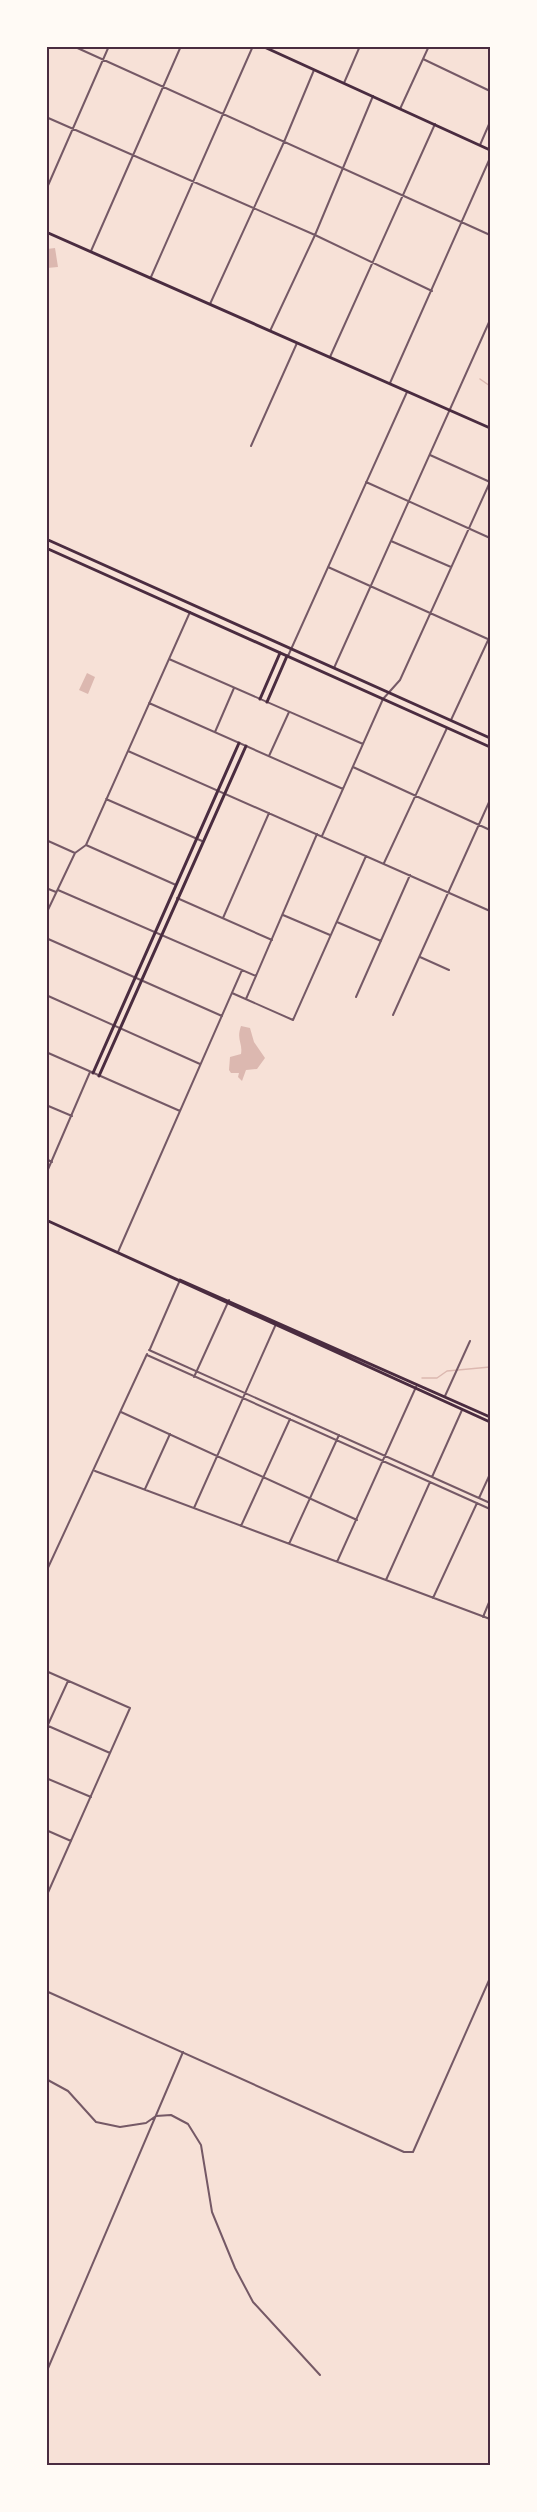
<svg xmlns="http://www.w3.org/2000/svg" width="537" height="2512" viewBox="0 0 537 2512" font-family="'DejaVu Sans',sans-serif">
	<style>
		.water { fill: #dcb8b0 }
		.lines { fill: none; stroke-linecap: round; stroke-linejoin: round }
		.stream { stroke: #dcb8b0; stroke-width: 1.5 }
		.minor { stroke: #755966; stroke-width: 2 }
		.tertiary { stroke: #755966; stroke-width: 2 }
		.secondary { stroke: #4a2c40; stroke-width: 3 }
		.primary { stroke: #4a2c40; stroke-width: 3 }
		.neatline { fill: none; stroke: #4a2c40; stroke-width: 2 }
	</style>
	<rect width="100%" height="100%" fill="#f7e1d7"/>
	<path class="water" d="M55,248L58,267L47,268V249Z
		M87,673L95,677L88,694L79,690Z
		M241,1026L250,1028L254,1042L265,1058L257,1069L246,1070L242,1081L238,1077L239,1073H231L229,1070L230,1057L241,1054C243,1043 236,1040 241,1026Z"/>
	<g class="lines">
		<path class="stream" d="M480,379L490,386
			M422,1378H437L447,1371L490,1367"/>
		<path class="minor" d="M73,46L490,235
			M423,59L490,91
			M344,83L360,46
			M400,109L429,46
			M46,117L315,235L432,291
			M480,145L490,122
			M46,190L109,46
			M91,251L181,46
			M151,277L253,46
			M210,304L284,142L314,70
			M270,331L315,235L373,96
			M330,357L435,124
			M390,383L490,158
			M251,446L297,343
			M430,455L490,482
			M366,482L490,538
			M391,541L451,567
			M328,567L490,640
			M288,656L407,392
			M169,659L363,744
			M334,668L490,320
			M149,703L343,789
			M451,720L490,636
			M215,732L234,688
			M128,751L490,911
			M269,756L289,712
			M353,767L490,830
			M106,799L202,841
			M322,836L383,699L400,680L490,482
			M46,840L75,853
			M86,845L176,885
			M384,863L447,728
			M46,888L56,892
			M58,890L256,976
			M177,898L272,940
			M46,914L75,853L86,845L190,612
			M283,915L330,935
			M223,918L269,813
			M337,922L381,941
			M46,938L222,1016
			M420,957L449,970
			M232,993L293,1020L366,856
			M46,995L200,1064
			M356,997L410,875
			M246,999L317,834
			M393,1015L490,800
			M46,1052L180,1111
			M46,1105L72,1116
			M46,1159L52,1162
			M46,1174L90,1072
			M118,1252L242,970
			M150,1349L180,1280
			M149,1350L490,1503
			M147,1355L490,1509
			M194,1377L229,1300
			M445,1396L470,1341
			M121,1412L357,1520
			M95,1471L490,1619
			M432,1477L462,1410
			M145,1489L170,1434
			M479,1498L490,1474
			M194,1508L276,1324
			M241,1526L290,1419
			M289,1544L339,1435
			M337,1562L416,1387
			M46,1572L147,1354
			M386,1580L430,1482
			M433,1598L477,1503
			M483,1617L490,1600
			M46,1671L130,1708L46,1897
			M46,1725L110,1753
			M46,1729L68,1681
			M46,1778L91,1797
			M46,1830L71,1841
			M46,2079L68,2091L96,2122L120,2127L146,2123L156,2116L171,2115L188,2124L201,2145L212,2212L235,2268L253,2302L320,2375
			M46,2373L183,2052"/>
		<path class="tertiary" d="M46,1991L404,2152H413L490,1978"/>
		<path class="secondary" d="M262,46L490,150
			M46,232L490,428
			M260,699L280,653
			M267,702L287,656
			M93,1073L239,743
			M99,1076L246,746
			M46,1220L490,1422
			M180,1280L490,1417"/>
		<path class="primary" d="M46,539L490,738
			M46,548L490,747"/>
	</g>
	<rect width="537" height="2512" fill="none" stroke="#fffaf5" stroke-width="96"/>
	<rect x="48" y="48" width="441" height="2416" class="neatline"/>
</svg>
